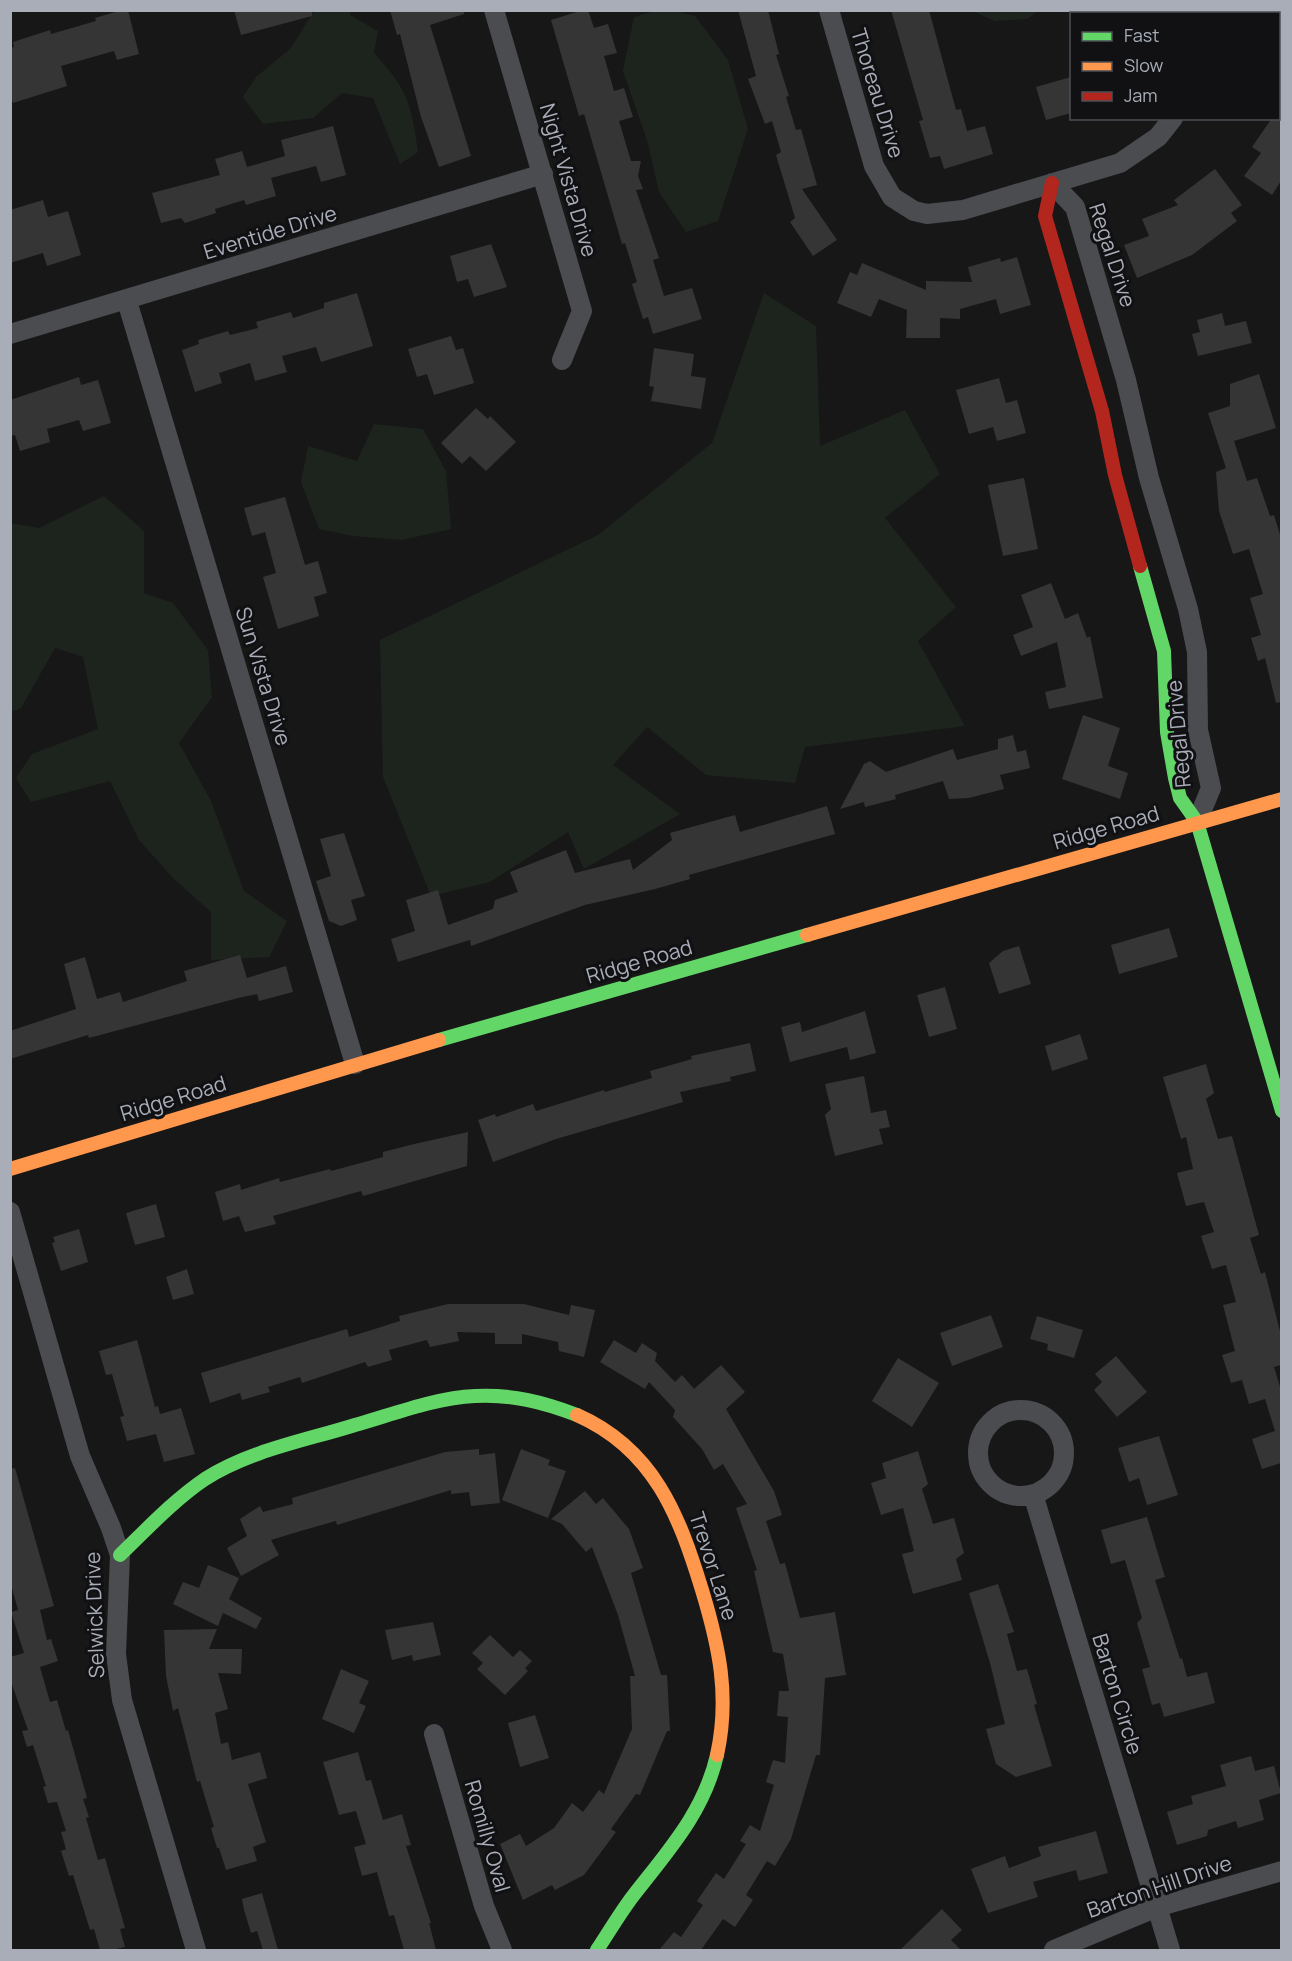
<svg xmlns="http://www.w3.org/2000/svg" width="1292" height="1961" viewBox="0 0 1292 1961" font-family="Manrope,sans-serif">
	<style>
		.green { fill: #1d241e }
		.building { fill: #353536 }
		.lines { fill: none; stroke-linecap: round; stroke-linejoin: round }
		.street { stroke: #4b4c50; stroke-width: 20 }
		.fast { stroke: #63d668; stroke-width: 14 }
		.slow { stroke: #ff974d; stroke-width: 14 }
		.jam { stroke: #b3261e; stroke-width: 14 }
		.labels { text-anchor: middle; dominant-baseline: central; stroke-width: 6; stroke-linejoin: round; paint-order: stroke }
		.street-label { font-size: 21px; fill: #a8adb8; stroke: #111113 }
	</style>
	<rect width="100%" height="100%" fill="#171717"/>
	<path class="green" d="M970,10H1038V11L1027,19L995,21Z
		M314,11H351L350,15L378,31L374,53C408,90 411,103 418,152L400,164L373,98L342,93L313,118L263,124L243,97L256,77L290,49Z
		M655,11H674L695,16L728,60L748,129L718,221L686,232L659,192L647,140L623,71L634,17Z
		M764,293L816,326L820,446L905,410L940,474L885,518L956,607L918,641L965,726L805,747L795,783L706,775L647,727L613,765L680,814L584,869L568,832L490,882L431,896L383,777L380,640L598,535L712,443Z
		M374,424L423,429L446,471L451,529L402,540L353,536L319,529L301,482L308,446L357,461Z
		M104,496L144,531V593L173,603L208,650L212,697L179,743L211,801L244,891L287,921L269,957L211,960V912L173,878L139,840L110,781L31,802L16,778L32,754L98,729L83,657L55,648L21,708L11,712L10,523L39,528Z"/>
	<path class="building" d="M122,10H128L139,54L117,60L114,51L61,66L67,86L13,103L10,94V48L14,47L13,42L50,30L51,34L96,21L95,18Z
		M234,10H312V16L241,35Z
		M390,10H464V14L430,25L471,156L439,167L421,117L400,34L397,35Z
		M583,10H588L594,28L608,24L617,53L604,56L614,91L624,88L633,117L619,121L631,161H641L638,176L643,189L636,190L659,258L653,260L664,296L692,288L702,319L653,334L648,317L643,319L632,284L637,282L625,243L622,244L584,114L579,116L551,20Z
		M738,10H768L779,54L776,55L789,96L786,97L796,130L801,129L817,185L802,189L837,240L813,256L790,222L795,218L776,155L781,152L772,121L765,124L748,79L756,76Z
		M891,10H929L956,110L961,109L967,131L985,126L993,154L944,169L940,156L930,158L919,121L923,120Z
		M1071,77V113L1046,120L1036,87Z
		M1281,105V181L1272,195L1244,176L1261,153L1252,147L1272,118H1278Z
		M333,126L346,175L321,182L316,166L271,178L276,196L246,205L244,200L215,209L216,213L185,223L181,218L161,223L152,193L220,175L215,159L242,151L247,167L285,156L281,140Z
		M1215,169L1242,205L1231,213L1237,221L1192,255L1137,278L1124,245L1149,236L1142,219L1178,205L1174,200Z
		M43,200L48,217L68,211L81,255L47,266L43,253L10,263V210Z
		M491,244L507,287L474,297L468,279L457,282L450,256Z
		M1017,257L1031,305L1000,314L996,299L960,309V319L940,318V338H906L907,310L879,299L871,317L837,303L850,272L857,275L862,263L926,290V281L972,282L968,267L1000,258L1001,262Z
		M357,293L373,346L321,362L316,347L282,356L287,372L255,381L250,363L219,373L222,383L195,392L182,350L199,344L198,340L228,331L230,335L258,328L256,322L291,312L293,318L324,308V303Z
		M1222,313L1225,326L1246,321L1252,343L1198,356L1192,334L1200,332L1197,320Z
		M451,336L456,350L463,348L474,383L434,395L427,374L417,377L408,349Z
		M654,348L694,354L691,376L706,378L701,409L651,401L654,387L649,386Z
		M1259,374L1276,428L1234,441L1247,481L1257,478L1270,516L1274,515L1281,538V702L1276,703L1265,658L1258,661L1251,638L1261,635L1250,598L1263,594L1249,549L1233,554L1219,511L1216,472L1226,468L1208,413L1230,406V384Z
		M79,377L81,385L98,380L111,423L83,431L79,420L47,429L50,442L20,451L15,435L10,436V400Z
		M999,378L1006,403L1017,400L1026,433L997,441L993,427L969,434L956,390Z
		M476,408L488,419L490,416L516,442L486,471L470,456L462,464L441,443Z
		M1024,478L1038,549L1003,556L988,485Z
		M285,497L305,565L318,561L327,593L314,597L319,616L278,629L263,577L276,573L265,532L252,536L244,508Z
		M1051,583L1065,619L1078,613L1087,638L1090,636L1103,698L1049,709L1045,692L1066,687L1057,642L1021,656L1013,635L1033,627L1021,595Z
		M1083,715L1120,728L1108,766L1128,773L1120,799L1062,779Z
		M1013,735L1017,752L1026,750L1030,768L1000,775L1004,789L969,798L949,799L943,781L895,795L896,799L877,804L865,807L864,802L840,809L864,764L870,761L886,772L953,749L957,760L998,749V739Z
		M827,806L835,834L689,875L690,879L655,889L585,905L471,946L470,940L398,962L391,939L415,931L406,900L438,890L448,925L493,909L495,900L518,892L510,872L566,850L575,873L630,859L633,870L672,840L670,833L735,815L740,832Z
		M344,833L365,896L351,900L357,920L341,926L329,921L316,881L331,876L320,839Z
		M1169,928L1178,957L1119,974L1111,945Z
		M1019,946L1031,984L999,994L989,963L1003,951Z
		M240,955L247,978L286,966L293,992L259,1001L257,994L238,998L89,1038L88,1035L10,1059V1031L76,1009L64,964L85,957L97,999L120,992L123,1002L187,981L184,971Z
		M945,987L957,1029L929,1037L917,995Z
		M865,1011L876,1053L850,1060L847,1047L790,1062L781,1027L800,1022L802,1032Z
		M1080,1034L1088,1059L1052,1071L1045,1046Z
		M750,1043L756,1071L730,1077L731,1081L680,1092L683,1102L556,1139L493,1162L478,1120L495,1114L496,1117L533,1104L536,1111L604,1090L605,1092L652,1078L650,1071L692,1059L691,1056Z
		M1206,1064L1214,1093L1206,1099L1218,1139L1232,1136L1259,1235L1250,1238L1261,1274L1265,1272L1281,1335V1365L1274,1367L1281,1390V1463L1262,1469L1252,1439L1275,1431L1265,1399L1249,1404L1242,1380L1231,1383L1222,1355L1235,1351L1223,1305L1236,1302L1226,1265L1212,1269L1201,1236L1214,1232L1204,1202L1186,1206L1177,1173L1193,1169L1186,1137L1181,1139L1163,1077Z
		M864,1076L871,1113L886,1110L890,1127L879,1129L883,1144L835,1156L825,1115L831,1109L825,1084Z
		M468,1132L467,1166L363,1196L361,1191L273,1216L276,1224L245,1232L239,1216L223,1221L215,1192L240,1184L241,1190L279,1178L280,1182L330,1169L331,1171L383,1157V1152L410,1145Z
		M156,1204L165,1237L135,1245L126,1213Z
		M79,1229L88,1262L61,1271L52,1243L55,1242L53,1237Z
		M187,1269L194,1294L173,1300L166,1277Z
		M448,1304H524L569,1315L571,1305L595,1310L584,1357L559,1351L558,1342L522,1334V1344H495V1333L457,1332L459,1341L430,1347L427,1340L389,1350L392,1360L368,1367L365,1362L302,1383L300,1377L268,1387L270,1392L242,1400L240,1393L210,1403L201,1373L347,1329L349,1337L400,1321L399,1316Z
		M991,1315L1003,1347L952,1366L940,1333Z
		M1037,1316L1083,1330L1074,1358L1047,1350L1048,1344L1030,1339Z
		M137,1340L155,1407L158,1406L160,1414L181,1408L195,1454L164,1462L156,1434L127,1441L120,1417L124,1416L112,1374L106,1375L99,1351Z
		M614,1340L636,1353L642,1343L657,1353L655,1361L675,1382L682,1375L694,1389L721,1365L745,1392L726,1409L774,1491L782,1515L766,1521L780,1564L785,1563L800,1618L835,1612L846,1675L825,1678L820,1755H816L791,1839L775,1866L767,1861L746,1895L753,1900L735,1927L723,1919L701,1950H659L674,1932L681,1937L703,1905L697,1901L716,1873L724,1879L746,1844L740,1841L750,1825L760,1831L774,1785L766,1782L773,1760L785,1763L788,1717L777,1716L779,1691H789L783,1654L773,1652L754,1571L757,1570L736,1508L747,1504L723,1464L714,1470L702,1449L673,1417L675,1410L649,1382L645,1389L600,1362Z
		M1116,1356L1147,1392L1117,1417L1094,1390L1102,1382L1095,1374Z
		M898,1358L939,1383L912,1427L872,1401Z
		M1159,1436L1178,1495L1147,1505L1139,1478L1129,1482L1118,1448Z
		M479,1449V1455L495,1453L500,1503L471,1506L469,1492L451,1494V1490L337,1525L336,1521L304,1530L271,1540L279,1555L241,1576L227,1548L247,1536L240,1519L260,1506L263,1512L293,1504L292,1498L445,1452Z
		M521,1449L550,1460L548,1465L566,1471L548,1518L502,1500Z
		M918,1451L928,1484L922,1489L933,1524L954,1518L964,1553L956,1559L962,1580L913,1594L902,1554L914,1551L903,1508L881,1515L871,1483L886,1478L882,1463Z
		M15,1468L54,1606L40,1610L47,1640L51,1639L58,1661L40,1667L50,1702L57,1700L66,1731L68,1730L87,1798L83,1799L89,1817L86,1818L98,1860L105,1858L125,1928L120,1929L125,1947L111,1950H100L94,1929L90,1930L73,1875L69,1876L61,1851L66,1849L61,1832L66,1831L57,1802L48,1803L43,1787L46,1786L33,1745L27,1747L22,1731L28,1730L10,1679V1657L24,1653L11,1612L18,1610L10,1581V1469Z
		M585,1491L596,1504L603,1498L629,1529L643,1568L631,1573L661,1675H667L670,1731H667L640,1795L636,1794L611,1829L616,1832L584,1875L555,1890L552,1885L523,1900L500,1844L520,1834L526,1846L554,1828L572,1803L583,1812L599,1790L604,1794L632,1729L630,1676H635L618,1615L592,1547L586,1552L562,1524L551,1519Z
		M1147,1517L1165,1577L1155,1580L1180,1659L1182,1658L1187,1677L1207,1672L1215,1703L1164,1717L1160,1703L1152,1705L1142,1669L1150,1667L1137,1623L1142,1618L1125,1560L1111,1564L1101,1530Z
		M208,1565L239,1578L229,1599L262,1618L256,1629L223,1613L218,1626L173,1604L183,1582L199,1588Z
		M998,1584L1014,1632L1007,1634L1017,1671L1027,1669L1037,1704L1034,1705L1052,1766L1016,1777L996,1764L986,1729L1005,1724L990,1663L969,1593Z
		M433,1622L441,1655L413,1661L412,1655L392,1660L385,1630Z
		M217,1629L209,1649H242L241,1674L218,1673L228,1709L215,1713L221,1744L228,1742L232,1760L260,1752L267,1778L248,1784L266,1842L253,1847L257,1861L226,1870L219,1848H217L211,1828L214,1827L200,1781L197,1782L178,1708L173,1711L166,1676L164,1630Z
		M490,1635L513,1657L520,1650L532,1661L525,1668L528,1671L505,1695L477,1669L483,1663L472,1653Z
		M341,1669L369,1681L359,1703L366,1706L354,1733L322,1719Z
		M535,1715L549,1758L520,1767L508,1723Z
		M358,1752L366,1781L371,1780L383,1820L402,1814L411,1845L406,1846L431,1923H429L436,1950H404L394,1915L389,1916L377,1872L362,1876L354,1847L366,1844L356,1811L339,1815L323,1762Z
		M1251,1756L1255,1771L1274,1766L1281,1793L1259,1800L1264,1820L1238,1828L1236,1821L1208,1830L1207,1836L1177,1845L1167,1812L1193,1804L1191,1796L1226,1786L1220,1765Z
		M1096,1831L1108,1873L1079,1881L1076,1870L1033,1882L1038,1897L988,1913L971,1869L1005,1856L1009,1868L1041,1856L1038,1847Z
		M262,1893L278,1950H263L257,1931L251,1933L244,1910L242,1899Z
		M942,1909L962,1930L951,1940L961,1950H900Z"/>
	<g class="lines">
		<path class="street" d="M494,10L582,311L562,360
			M829,10L874,166L892,197L914,211L927,214L963,210L1120,163L1158,137L1173,118
			M1238,14L1240,10
			M1052,183L1075,207L1126,380L1149,478L1188,609L1197,652L1198,730L1211,788L1197,822
			M127,301L355,1064
			M10,334L543,174
			M10,1212L80,1456L111,1528L120,1555L116,1654L122,1700L196,1950
			M978 1453a43 43 0 1 1 86 0a43 43 0 1 1-86 0Z
			M1033,1494L1170,1950
			M434,1734L484,1906L502,1950
			M1054,1950L1157,1907L1282,1871"/>
		<path class="fast" d="M1140,566L1164,651L1167,732L1175,778L1180,798L1197,822L1282,1111
			M439,1040L807,935
			M120,1555C147,1529 174,1500 205,1479C251,1450 304,1441 355,1425C394,1414 434,1398 475,1396C511,1394 543,1402 577,1415
			M597,1950C609,1932 620,1913 633,1896C668,1851 704,1812 717,1755"/>
		<path class="slow" d="M807,935L1282,799
			M10,1169L439,1040
			M577,1415C654,1449 679,1515 702,1590C719,1646 730,1696 717,1755"/>
		<path class="jam" d="M1052,183L1045,216L1102,411L1115,475L1140,566"/>
	</g>
	<g class="labels">
		<g class="street-label">
			<text transform="translate(878 93) rotate(73)">Thoreau Drive</text>
			<text transform="translate(569 180) rotate(74)">Night Vista Drive</text>
			<text transform="translate(270 232) rotate(-17)">Eventide Drive</text>
			<text transform="translate(1113 255) rotate(72)">Regal Drive</text>
			<text transform="translate(264 676) rotate(73)">Sun Vista Drive</text>
			<text transform="translate(1178 734) rotate(-95)">Regal Drive</text>
			<text transform="translate(1106 827) rotate(-16)">Ridge Road</text>
			<text transform="translate(639 961) rotate(-16)">Ridge Road</text>
			<text transform="translate(173 1098) rotate(-17)">Ridge Road</text>
			<text transform="translate(714 1566) rotate(72)">Trevor Lane</text>
			<text transform="translate(94 1615) rotate(-92)">Selwick Drive</text>
			<text transform="translate(1118 1694) rotate(73)">Barton Circle</text>
			<text transform="translate(488 1836) rotate(74)">Romilly Oval</text>
			<text transform="translate(1159 1886) rotate(-19)">Barton Hill Drive</text>
		</g>
	</g>
	<rect width="1292" height="1961" fill="none" stroke="#a8adb8" stroke-width="24"/>
	<rect x="1070" y="12" width="210" height="108" fill="#111113" stroke="#4d4f55" stroke-width="1.5"/>
	<rect x="1082" y="32" width="30" height="9" fill="#63d668" stroke="#4d4f55" stroke-width="1.5"/>
	<text x="1124" y="42" font-size="18" fill="#a8adb8">Fast</text>
	<rect x="1082" y="62" width="30" height="9" fill="#ff974d" stroke="#4d4f55" stroke-width="1.5"/>
	<text x="1124" y="72" font-size="18" fill="#a8adb8">Slow</text>
	<rect x="1082" y="92" width="30" height="9" fill="#b3261e" stroke="#4d4f55" stroke-width="1.5"/>
	<text x="1124" y="102" font-size="18" fill="#a8adb8">Jam</text>
</svg>
